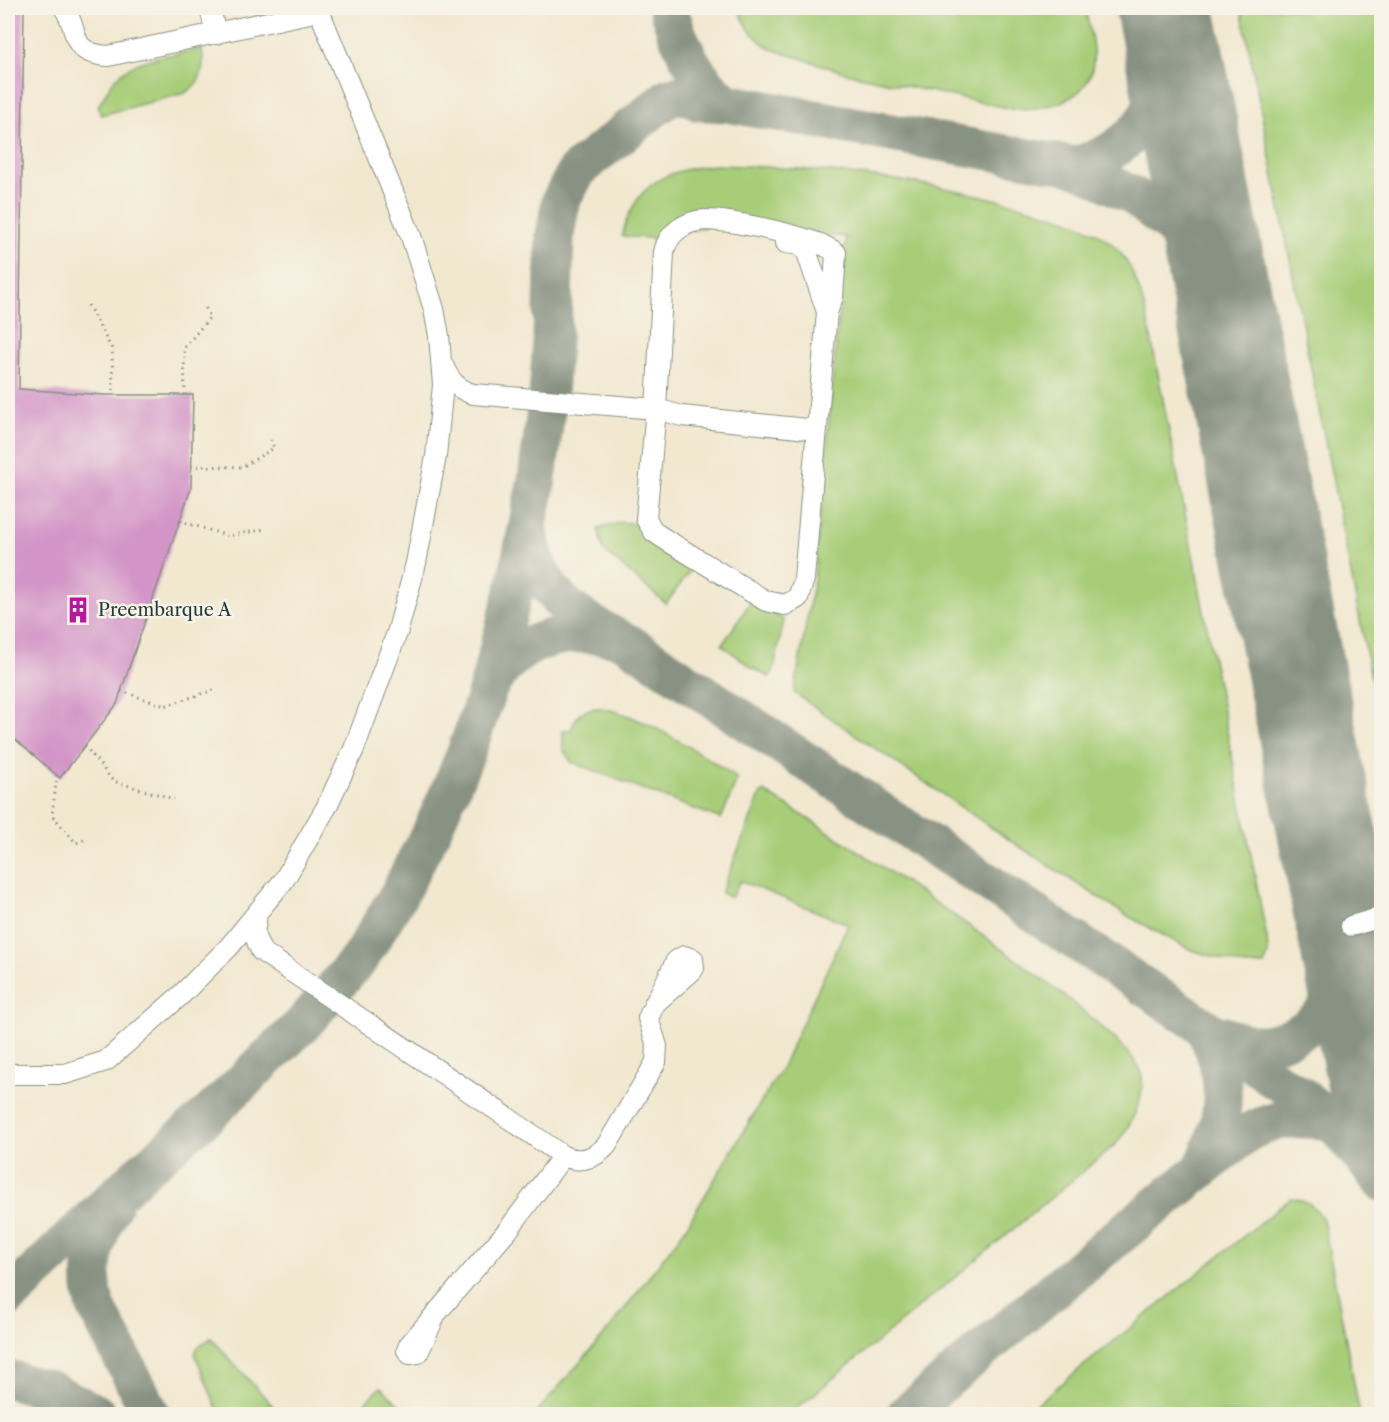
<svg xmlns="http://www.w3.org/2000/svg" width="1389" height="1422" viewBox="0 0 1389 1422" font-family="'Libre Caslon Text',serif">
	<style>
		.green { fill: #a7cd78; stroke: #638556; stroke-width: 1.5 }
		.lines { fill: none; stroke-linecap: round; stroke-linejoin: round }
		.taxiway { stroke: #889282; stroke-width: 39 }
		.runway { stroke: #889282; stroke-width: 99 }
		.building { fill: #d395c7 }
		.minor-casing { stroke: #889282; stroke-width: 22 }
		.path { stroke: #889282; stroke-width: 3; stroke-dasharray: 1.5 4.5; stroke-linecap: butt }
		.minor { stroke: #fff; stroke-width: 20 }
		.labels { text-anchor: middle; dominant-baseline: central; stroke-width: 5; stroke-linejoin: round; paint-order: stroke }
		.poi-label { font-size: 18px; fill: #1f3d34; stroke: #f7f3e8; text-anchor: start }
	</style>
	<rect width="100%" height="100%" fill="#f7f3e8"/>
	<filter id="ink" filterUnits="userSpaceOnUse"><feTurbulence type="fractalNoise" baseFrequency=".0167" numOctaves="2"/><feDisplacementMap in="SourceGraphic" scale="12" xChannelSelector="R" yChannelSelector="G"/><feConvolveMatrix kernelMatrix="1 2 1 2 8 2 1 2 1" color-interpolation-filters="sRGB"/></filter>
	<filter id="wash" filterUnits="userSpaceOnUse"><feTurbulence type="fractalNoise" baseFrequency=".008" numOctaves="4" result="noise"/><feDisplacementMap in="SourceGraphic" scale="24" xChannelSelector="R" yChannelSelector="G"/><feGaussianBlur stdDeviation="1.35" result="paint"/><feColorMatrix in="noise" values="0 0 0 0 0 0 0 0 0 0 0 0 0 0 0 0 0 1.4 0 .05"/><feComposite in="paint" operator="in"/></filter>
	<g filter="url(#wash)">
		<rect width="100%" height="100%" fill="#f2e8d0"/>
		<path class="green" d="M737,8H1085C1088,25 1095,45 1093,63C1089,103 1043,110 1012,109L850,74L774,50L762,43L750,31Z
			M1241,8H1381V729Z
			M202,49C205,68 202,83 185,93L101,115L98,106C104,97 109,85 116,78C136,56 175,55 202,49Z
			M716,165C822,168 930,179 1032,209C1059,217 1090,225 1112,244C1132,261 1141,293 1147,317L1267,938L1268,955L1264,965L1246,966L1191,950L1126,915L1014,843L794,693L814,579L846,237L803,233L743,217L660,239L622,236C634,184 666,169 716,165Z
			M622,522L641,525L693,563L692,568L666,604L603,550L598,529Z
			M751,601L784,620L773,672L769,677L754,669L722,645Z
			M597,708C635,710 699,753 732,774L737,780L721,819L571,762L563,749V730H571C576,716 581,709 597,708Z
			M764,792C822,825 1128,1023 1141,1073C1147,1096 1130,1127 1116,1144L790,1414H535L611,1327L685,1229L782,1067L848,924L740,881L731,898L721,893L761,793Z
			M1291,1198C1307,1199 1315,1207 1323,1219L1360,1414H1024Z
			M211,1338L280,1414H219L195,1354L197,1348Z
			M381,1387L409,1414H352L355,1412Z"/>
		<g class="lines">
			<path class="taxiway" d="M668,8C680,45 695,79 727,103
				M700,102L727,103L1072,166L1091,174L1134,196L1170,225L1199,262L1225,320
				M1072,166C1146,150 1170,90 1168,21
				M529,531C536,595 577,618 630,644L1203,1026L1272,1078L1300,1095L1332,1121L1382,1182
				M491,684C516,641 563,627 611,637
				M1221,1035C1236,1041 1254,1046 1271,1043C1313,1035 1354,992 1339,948
				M1202,1169C1227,1118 1231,1078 1203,1026
				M113,1204C96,1235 85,1272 96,1307L151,1414
				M8,1298L140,1173L209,1114L303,1024L360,958L399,894L435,824L466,753L487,692L516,584L537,479L548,395L552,340L555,235L561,200L577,170L669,97L680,95L727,103
				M8,1379L50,1390L97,1414
				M906,1414L1105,1247L1247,1133C1279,1116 1297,1117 1332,1121"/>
			<path class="runway" d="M1165,8L1382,1111"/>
		</g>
		<g id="blocks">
			<path class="building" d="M8,8H24L19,389L104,395H193L191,488L121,691L117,704L60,778L8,733Z"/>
		</g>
	</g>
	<g filter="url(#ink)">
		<use href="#blocks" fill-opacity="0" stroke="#889282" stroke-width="1.5"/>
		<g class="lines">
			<g class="minor-casing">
				<path id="minor" d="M64,8C81,32 67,53 108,56L319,11
					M210,8L216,34
					M705,220C730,220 819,237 836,253L833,297L827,312L804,579L798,598L785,605L766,601L663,538L654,532L646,519L656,409L664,252C668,232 686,221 705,220Z
					M786,243L799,245L806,250L827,312
					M443,365C449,380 457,389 473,394L656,409L682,416L817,430
					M257,914L254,934L261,951C362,1020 463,1086 563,1156
					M1351,926L1382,917
					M8,1074H65L106,1061L181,995L229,947L284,880L326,808L354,749L398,630L416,563L436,456L443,385L439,336L434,309L411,236L318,8
					M434,1318L418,1353L410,1354L407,1350L409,1345L508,1230L563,1156C580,1163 595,1159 607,1145L656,1062L657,1046L648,1018L676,961L684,956L693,959L694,968L692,971L654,1004"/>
			</g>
			<path class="path" d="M88,305L112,349L113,395
				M185,395L184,348L210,317L205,307
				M191,466L242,467L274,448L271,440
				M180,521L228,536L265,529
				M121,691L165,706L216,689
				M85,746L113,781L174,799
				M57,775L52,815L76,843L86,839"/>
			<use href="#minor" class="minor"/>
		</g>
	</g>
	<defs>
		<g id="building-bare" transform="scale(2.07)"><path d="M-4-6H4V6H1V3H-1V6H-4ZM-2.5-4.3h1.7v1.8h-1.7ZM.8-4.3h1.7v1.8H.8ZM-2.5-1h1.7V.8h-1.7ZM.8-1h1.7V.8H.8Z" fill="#b5179e" stroke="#f7f3e8" stroke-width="2.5" paint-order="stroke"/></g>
	</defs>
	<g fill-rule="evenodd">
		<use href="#building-bare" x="78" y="610"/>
	</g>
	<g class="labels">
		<g class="poi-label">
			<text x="98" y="610">Preembarque A</text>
		</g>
	</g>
	<rect width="1389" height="1422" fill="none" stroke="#f7f3e8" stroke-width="30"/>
</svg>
